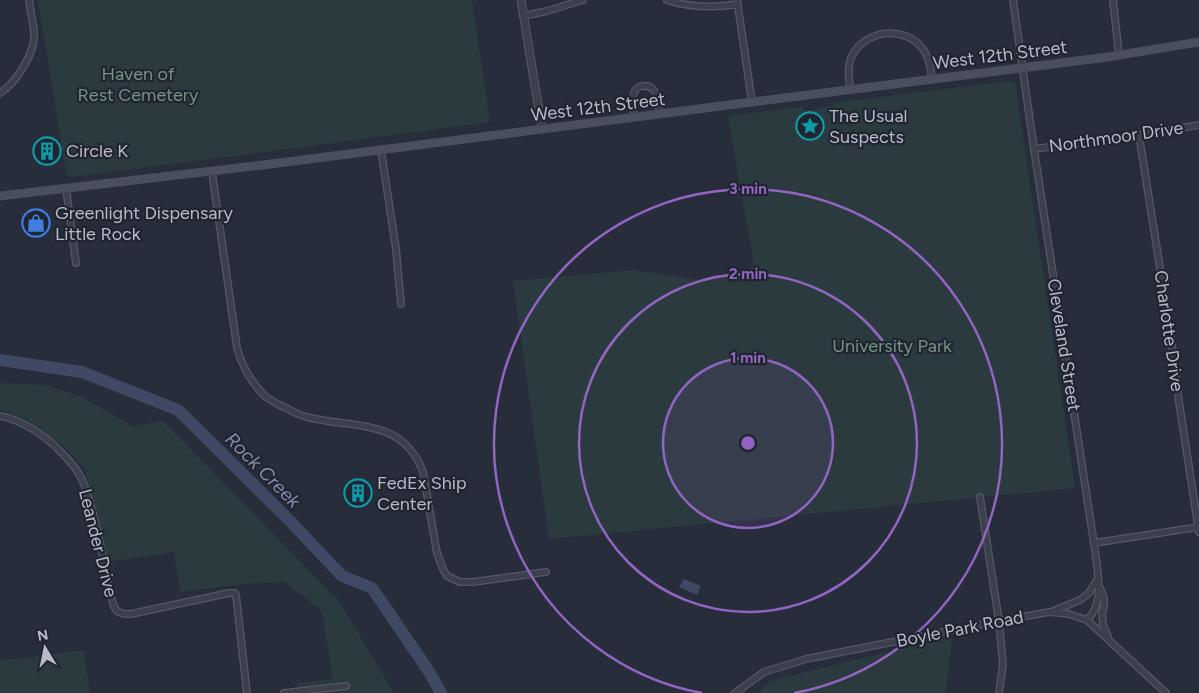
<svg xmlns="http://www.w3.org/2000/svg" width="1199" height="693" viewBox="0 0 1199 693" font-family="Figtree,sans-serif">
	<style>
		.green { fill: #2b3a3e }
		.water { fill: #404963 }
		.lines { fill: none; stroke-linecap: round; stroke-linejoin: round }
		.river { stroke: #404963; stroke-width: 12 }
		.minor-casing { stroke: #545864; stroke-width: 8 }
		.tertiary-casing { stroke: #545864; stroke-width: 9 }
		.secondary-casing { stroke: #454956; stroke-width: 9 }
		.minor { stroke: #3c404d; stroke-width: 5.5 }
		.tertiary { stroke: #3c404d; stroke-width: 7 }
		.secondary { stroke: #4a4f5f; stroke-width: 8 }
		.ring { fill: none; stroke: #9365c2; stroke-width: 2.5 }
		.labels { text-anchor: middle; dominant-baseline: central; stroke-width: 4.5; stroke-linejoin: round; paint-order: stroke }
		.street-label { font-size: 18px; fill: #b8bbc7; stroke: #212532 }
		.park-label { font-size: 18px; fill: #729580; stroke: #212532 }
		.poi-label { font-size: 18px; fill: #b8bbc7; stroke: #212532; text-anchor: start }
		.water-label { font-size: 19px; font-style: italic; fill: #848eab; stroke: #212532 }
		.centre { fill: #9365c2; stroke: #212532; stroke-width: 2.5 }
		.ring-label { font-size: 15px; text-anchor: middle; font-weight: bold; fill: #9365c2; stroke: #212532; stroke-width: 4.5; stroke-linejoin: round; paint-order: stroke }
	</style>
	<rect width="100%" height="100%" fill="#282d3c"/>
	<path class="green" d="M45,0H472L490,122L266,152L70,177L66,173L38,1Z
		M1011,81L1015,82L1075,488L549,539L513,281L633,270L706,281L735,275L754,266L728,116L802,107L805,111L832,106L833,103Z
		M0,383L45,385L83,397L132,426L163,421L339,601L394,693H299L297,683L333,679L322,611L285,582L242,584L180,592L174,552L108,562L98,515L85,470L65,447L39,427L21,417L0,410Z
		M952,636L946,693H757L770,681Z
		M84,650L90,693H0V661Z"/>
	<path class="water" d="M684,579L701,586L697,595L679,587Z"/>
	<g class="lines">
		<path class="river" d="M0,360L82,372L178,410L290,521L342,576L372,588L428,670L441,693"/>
		<g class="minor-casing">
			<path id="minor" d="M667,0C690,8 713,8 738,4
				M737,0L752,102
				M1013,0L1034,149L1096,557C1098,578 1104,604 1087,620
				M1113,0L1119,55
				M523,16L547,11L583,0
				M850,89C849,79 847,68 851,58C863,30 904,24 923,49C929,58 931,68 932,79
				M0,93C17,82 36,52 34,32C33,21 30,10 29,0
				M634,118C634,110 631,99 634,93C635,89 639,86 643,86C658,84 658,104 660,114
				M1139,135L1171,338L1179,402L1199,532
				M1034,149L1139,135L1199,125
				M381,150L396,249L401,304
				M212,172L237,348C242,366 252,384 266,397C272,401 279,405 286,408C293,412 299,415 307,417C352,429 403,417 423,472L437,553L443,569L447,576L460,582H473L546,572
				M66,188L76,263
				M0,416C21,420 38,431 54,445C63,454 73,463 79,474C85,484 88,495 91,506C100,536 104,566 111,596C114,609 116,615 131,614L229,593H235L236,595L247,693
				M980,497L999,621L1003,664L999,693
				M1094,543L1199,527
				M1100,588L1104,598V607L1102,614L1103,625L1108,637
				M1053,611L1080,600L1089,593L1098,578
				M284,693L346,686
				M735,693L764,672L806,659L999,621L1049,612L1069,614L1087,620L1166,693"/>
		</g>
		<g class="tertiary-casing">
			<path id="tertiary" d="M521,0L542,129"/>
		</g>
		<g class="secondary-casing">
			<path id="secondary" d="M0,196L263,165L752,102L1108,57L1199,42"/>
		</g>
		<use href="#minor" class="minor"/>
		<use href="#tertiary" class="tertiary"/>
		<use href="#secondary" class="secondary"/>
	</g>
	<circle cx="748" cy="443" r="85" fill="#9365c2" fill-opacity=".12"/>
	<g class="ring">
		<circle cx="748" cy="443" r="85"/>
		<circle cx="748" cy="443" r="169"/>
		<path d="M702 693A254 254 0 1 1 794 693"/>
	</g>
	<defs>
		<g id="sight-ring" transform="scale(1.4375)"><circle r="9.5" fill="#212532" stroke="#0f9aa8" stroke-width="1.5"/><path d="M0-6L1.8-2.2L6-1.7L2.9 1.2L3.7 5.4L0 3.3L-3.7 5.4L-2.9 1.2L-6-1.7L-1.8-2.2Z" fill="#0f9aa8"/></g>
		<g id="building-ring" transform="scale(1.4375)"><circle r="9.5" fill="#212532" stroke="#0f9aa8" stroke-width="1.5"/><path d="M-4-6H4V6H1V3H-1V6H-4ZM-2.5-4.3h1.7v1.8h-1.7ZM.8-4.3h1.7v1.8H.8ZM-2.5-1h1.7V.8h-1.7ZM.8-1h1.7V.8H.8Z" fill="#0f9aa8"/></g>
		<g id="shop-ring" transform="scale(1.4375)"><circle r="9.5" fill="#212532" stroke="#3f7fe0" stroke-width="1.5"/><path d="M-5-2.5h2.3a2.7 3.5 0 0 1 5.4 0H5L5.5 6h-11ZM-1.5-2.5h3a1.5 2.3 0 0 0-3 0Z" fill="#3f7fe0"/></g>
	</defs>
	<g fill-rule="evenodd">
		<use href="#sight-ring" x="810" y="126"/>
		<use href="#building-ring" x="47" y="151"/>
		<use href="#shop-ring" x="36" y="223"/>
		<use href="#building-ring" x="358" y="493"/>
	</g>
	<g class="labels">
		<g class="street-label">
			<text transform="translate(1000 55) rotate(-7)">West 12th Street</text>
			<text transform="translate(598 107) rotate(-7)">West 12th Street</text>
			<text transform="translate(1116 137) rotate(-8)">Northmoor Drive</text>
			<text transform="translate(1169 331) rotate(82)">Charlotte Drive</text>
			<text transform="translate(1064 345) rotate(81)">Cleveland Street</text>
			<text transform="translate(98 543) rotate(76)">Leander Drive</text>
			<text transform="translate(960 629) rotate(-11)">Boyle Park Road</text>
		</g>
		<g class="park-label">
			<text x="138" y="74">Haven of<tspan x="138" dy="21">Rest Cemetery</tspan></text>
			<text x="892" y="346">University Park</text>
		</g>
		<g class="poi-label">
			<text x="829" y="116">The Usual<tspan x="829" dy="21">Suspects</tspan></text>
			<text x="66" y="151">Circle K</text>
			<text x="55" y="213">Greenlight Dispensary<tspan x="55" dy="21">Little Rock</tspan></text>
			<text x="377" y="483">FedEx Ship<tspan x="377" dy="21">Center</tspan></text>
		</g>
		<g class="water-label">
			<text transform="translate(263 470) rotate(45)">Rock Creek</text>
		</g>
	</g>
	<circle cx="748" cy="443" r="8" class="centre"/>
	<g class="ring-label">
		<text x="748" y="194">3 min</text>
		<text x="748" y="279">2 min</text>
		<text x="748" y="363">1 min</text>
	</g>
	<g transform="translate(45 648) rotate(350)" stroke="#212532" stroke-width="4" paint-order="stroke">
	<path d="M0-4L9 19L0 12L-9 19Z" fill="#b8bbc7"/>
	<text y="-8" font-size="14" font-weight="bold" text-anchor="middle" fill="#b8bbc7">N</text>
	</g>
</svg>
